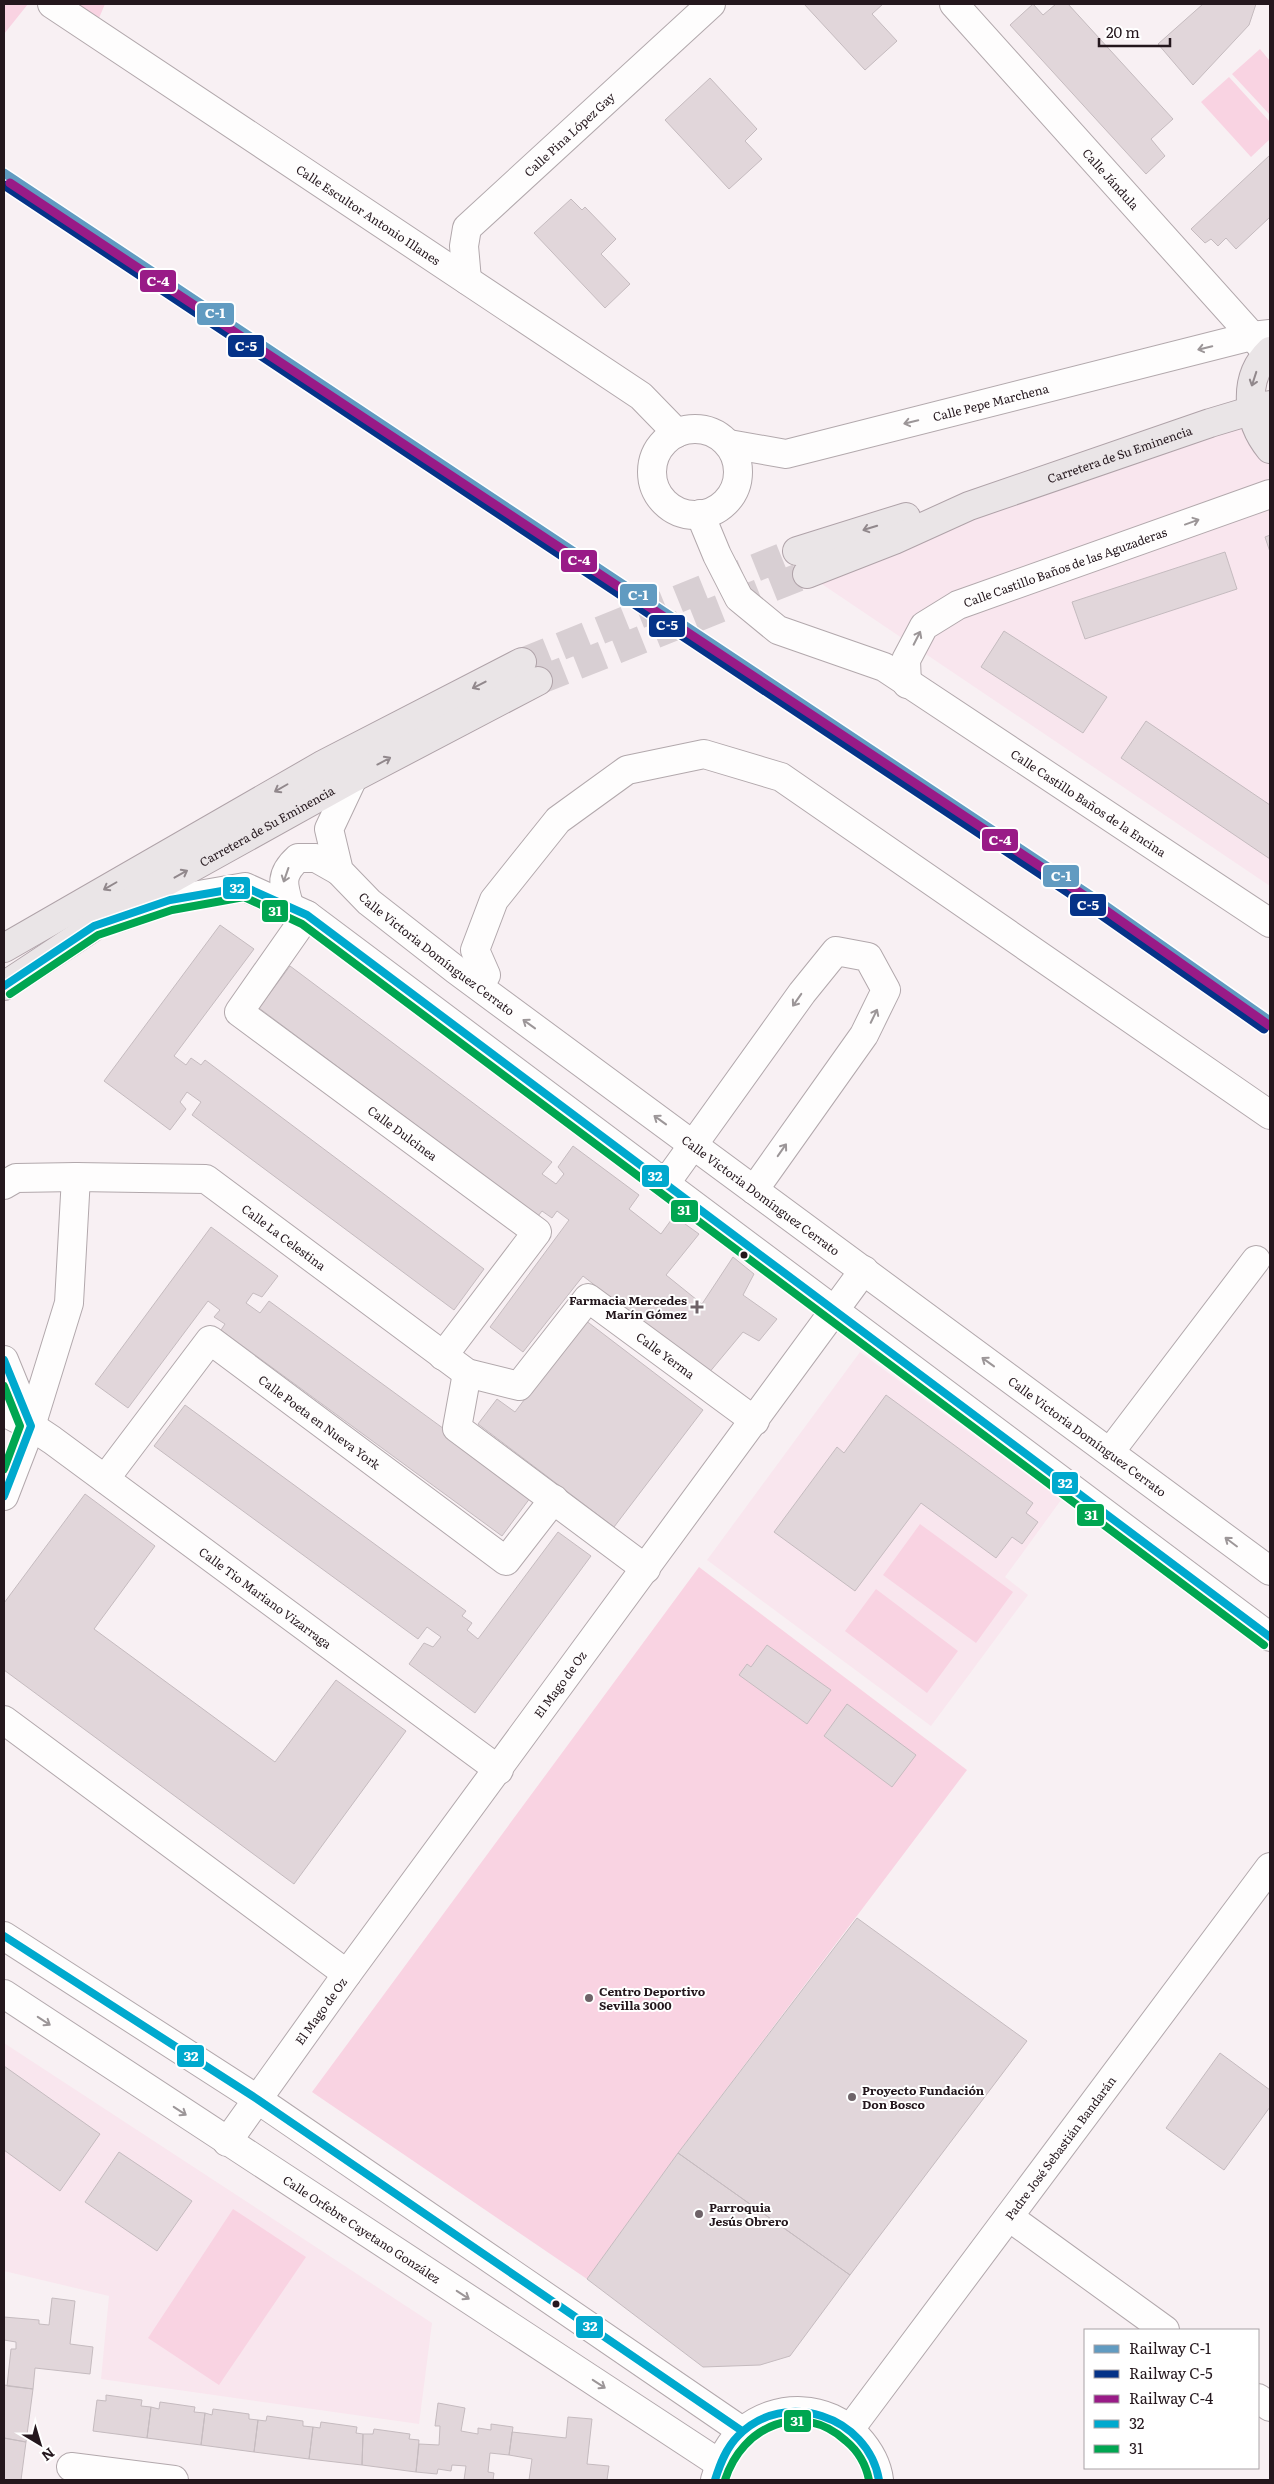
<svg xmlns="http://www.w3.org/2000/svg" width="1274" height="2484" viewBox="0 0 1274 2484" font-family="Literata,serif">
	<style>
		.built { fill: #f9e6ee }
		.green { fill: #f9d3e2 }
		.building { fill: #e1d6da; stroke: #c5bbbf }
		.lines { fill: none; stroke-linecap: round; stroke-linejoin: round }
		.major-tunnel { stroke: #d8cfd3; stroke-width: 28; stroke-dasharray: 28 14; stroke-linecap: butt }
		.minor-casing { stroke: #b2a8ac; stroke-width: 30 }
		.major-casing { stroke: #afa2a8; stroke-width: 30 }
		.minor { stroke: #fefdfd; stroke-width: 28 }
		.major { stroke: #eae5e7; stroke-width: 28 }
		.bus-1-casing { stroke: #fff; stroke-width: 11 }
		.bus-2-casing { stroke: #fff; stroke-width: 11 }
		.bus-1 { stroke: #00a9ce; stroke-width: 8 }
		.bus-2 { stroke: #00a651; stroke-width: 8 }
		.rail-1-casing { stroke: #fff; stroke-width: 12 }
		.rail-2-casing { stroke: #fff; stroke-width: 12 }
		.rail-3-casing { stroke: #fff; stroke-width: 12 }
		.rail-1 { stroke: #619bc1; stroke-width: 9 }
		.rail-2 { stroke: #053388; stroke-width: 9 }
		.rail-3 { stroke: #991b87; stroke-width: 9 }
		.oneway { stroke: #9c9698 }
		.oneway2 { stroke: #91888c }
		.bus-dot { fill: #24171d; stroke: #fff; stroke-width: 2 }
		.poi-dot { fill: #6e6368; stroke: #fff; stroke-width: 2 }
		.labels { text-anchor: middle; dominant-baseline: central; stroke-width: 4; stroke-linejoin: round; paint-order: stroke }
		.street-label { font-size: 12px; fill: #24171d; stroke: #fff }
		.poi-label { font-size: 12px; font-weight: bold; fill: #24171d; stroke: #fff; text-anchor: start }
		.line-badge { stroke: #fff; stroke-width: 2 }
		.badge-label { font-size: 14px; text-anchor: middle; font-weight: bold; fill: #fff }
	</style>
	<rect width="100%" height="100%" fill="#f8f0f3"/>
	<path class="built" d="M1270,403V886L807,574Z
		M860,1352L1061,1500L1005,1577L1028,1595L931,1726L707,1560Z
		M4,2043L432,2323L419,2424L101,2379L109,2296L4,2271Z"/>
	<path class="green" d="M4,4H28L4,34Z
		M76,4H105L99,18Z
		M1260,49L1270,61V115L1232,74Z
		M1229,77L1270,122V139L1251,157L1201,102Z
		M920,1524L1013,1592L976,1643L883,1575Z
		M699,1567L967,1770L678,2153L587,2279L312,2092Z
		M876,1589L958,1651L927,1693L845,1631Z
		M233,2209L306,2257L219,2385L148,2338Z"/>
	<path class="building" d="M804,4H883L872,14L897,41L865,70Z
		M1033,4L1043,15L1056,4H1068L1173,119L1151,139L1165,156L1146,174L1010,25Z
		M1203,4H1256L1249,25L1193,85L1158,44Z
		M710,78L757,129L745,141L762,159L729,189L665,120Z
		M1270,155V217L1236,249L1226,238L1218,246L1211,239L1205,243L1191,229Z
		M571,199L582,210L585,207L616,239L601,254L630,284L605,308L534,233Z
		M1270,535V552L1265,537Z
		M1225,552L1237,589L1085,639L1072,602Z
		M1004,631L1107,697L1083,733L981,667Z
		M1146,721L1270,805V859L1121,758Z
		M220,925L254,949L174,1056L186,1065L191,1058L201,1065L205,1060L484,1269L454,1310L192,1115L201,1102L187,1092L180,1102L186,1109L170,1130L104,1081Z
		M290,966L552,1162L542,1174L556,1184L564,1174L558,1167L573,1146L639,1195L629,1209L661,1234L674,1216L699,1234L666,1275L702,1304L733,1257L754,1274L743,1295L777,1319L759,1341L743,1332L708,1374L583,1276L523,1352L490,1327L569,1220L557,1211L552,1218L542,1211L538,1216L259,1008Z
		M211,1227L278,1276L262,1297L253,1293L246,1303L260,1313L269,1301L533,1494L502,1536L221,1330L225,1324L214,1317L220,1310L208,1301L128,1408L95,1384Z
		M585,1320L703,1410L614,1527L478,1424L497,1399L515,1412Z
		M886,1395L1033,1503L1026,1513L1038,1522L1022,1544L1012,1537L996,1558L921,1503L855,1591L774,1532L837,1447L844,1453Z
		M185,1405L466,1611L462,1616L472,1623L467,1630L478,1639L558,1532L591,1556L475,1713L409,1664L424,1643L433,1647L441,1637L427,1627L418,1639L154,1446Z
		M85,1494L155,1546L94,1629L275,1762L336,1680L406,1731L294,1884L4,1670V1603Z
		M767,1645L831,1690L807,1724L739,1675L747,1664L751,1667Z
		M847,1704L916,1755L892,1787L824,1736Z
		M857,1918L1027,2041L850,2275L678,2153Z
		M1220,2053L1270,2090V2107L1224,2170L1166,2128Z
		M4,2066L100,2134L60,2191L4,2150Z
		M119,2152L192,2201L157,2251L85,2202Z
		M678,2153L850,2275L790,2356L760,2365L703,2367L587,2279Z
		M52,2298L75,2301L70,2344L93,2347L90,2374L35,2368L33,2389L7,2386L11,2349H16V2342L4,2340V2317L39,2320V2324L49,2325Z
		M4,2385L33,2389L26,2442L4,2438Z
		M106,2395L142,2400L141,2406L151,2407L147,2438L93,2431L97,2400L106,2401Z
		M160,2402L195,2407L194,2412L205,2413L201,2445L147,2438L151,2407L159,2409Z
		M438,2403L465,2408L461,2431L478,2434V2428L491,2430V2424L513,2427L509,2455L490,2453L488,2472L494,2473L493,2480H464L466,2466L452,2465L451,2471L438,2469L437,2474L416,2472L419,2444L439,2445L440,2426H435Z
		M213,2409L249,2414V2419L258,2420L254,2452L201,2445L205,2413L212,2415Z
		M267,2416L303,2421V2426L313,2427L309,2459L254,2452L258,2420L266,2421Z
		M568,2417L592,2419L587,2464L609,2466L607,2480H529L532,2459L509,2455L512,2432L566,2438Z
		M321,2422L357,2427L356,2433L363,2434L362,2465L309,2459L313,2427L320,2428Z
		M374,2429L410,2434L409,2439L419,2440L416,2472L362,2465L363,2434H373Z
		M4,2438L26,2442L21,2480H4Z"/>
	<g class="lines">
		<path class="major-tunnel" d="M522,662L797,551
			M538,681L807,574"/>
		<g class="minor-casing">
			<g id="minor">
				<path id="s1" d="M52,4L641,396L677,433"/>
				<path id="s2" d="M954,4L1262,347"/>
				<path id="s3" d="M467,280L464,246L467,228L711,4"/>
				<circle cx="695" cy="472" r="43"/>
				<path id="s4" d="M729,444L786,454L1252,336L1270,334"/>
				<path id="s5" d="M700,514L717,555L739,598L778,630L884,667L1270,923"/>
				<path id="s6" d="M907,684L906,660L924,626L958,605L1270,494"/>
				<path id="s7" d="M353,778L329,829L339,871L369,902L456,970L1270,1571"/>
				<path d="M290,908C283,885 279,875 298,858H316L339,871"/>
				<path id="s8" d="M307,915L239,1012L537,1232L443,1356"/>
				<path d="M115,919L170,900L245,887L307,915L1270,1637"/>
				<path d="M486,975L475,950L494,900L558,820L627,770L704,754L781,777L1270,1115"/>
				<path d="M665,1184L802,993L836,951L868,957L886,990L864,1035L754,1190"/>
				<path id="s9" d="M4,1185L16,1178L76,1177L206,1179L467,1373L519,1386L588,1298L755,1421"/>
				<path d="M4,1360L31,1426"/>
				<path d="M467,1373L457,1428L646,1569"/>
				<path id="s10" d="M4,1412L31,1426L52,1440L499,1770"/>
				<path d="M1110,1452L1256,1260"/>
				<path id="s11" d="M105,1479L210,1340L506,1561L554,1499"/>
				<path d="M4,1496L31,1426L69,1303L76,1177"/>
				<path d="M4,1720L347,1974"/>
				<path d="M4,1936L257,2099L742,2431"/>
				<path id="s12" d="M4,1994L720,2464"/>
				<path id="s13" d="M227,2142L347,1974L864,1270"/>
				<path d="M1009,2217L1165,2330"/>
				<path d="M1258,2398L1270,2407"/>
				<path id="s14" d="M850,2429L1270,1867"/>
				<path d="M71,2467L174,2480"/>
				<path d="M715,2480C720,2462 728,2444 743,2431C776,2403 828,2404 857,2437C868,2449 877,2463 879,2480"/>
			</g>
		</g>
		<g class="major-casing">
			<g id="major">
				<path d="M1270,351C1242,378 1247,421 1270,449"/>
				<path d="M797,551L906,517"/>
				<path id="s15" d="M807,574L894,540L969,506L1210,423L1270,405"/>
				<path d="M4,948L324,764L522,662"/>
				<path id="s16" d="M4,986L137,898L353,778L538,681"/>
			</g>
		</g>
		<use href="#minor" class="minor"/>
		<use href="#major" class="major"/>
		<g class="bus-1-casing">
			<path id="bus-1" d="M4,986L94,926L170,900L245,887L307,915L1270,1637
				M4,1360L31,1426L4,1496
				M4,1936L257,2099L742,2431
				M715,2480C720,2464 726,2448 738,2436C784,2388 868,2416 879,2480"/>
		</g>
		<g class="bus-2-casing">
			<path id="bus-2" d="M10,994L98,935L172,910L244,897L302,924L1264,1645
				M4,1386L20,1426L4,1469
				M725,2480C742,2426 801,2400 846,2441C858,2451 866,2465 869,2480"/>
		</g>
		<use href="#bus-1" class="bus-1"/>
		<use href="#bus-2" class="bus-2"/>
		<g class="rail-1-casing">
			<path id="rail-1" d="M4,173L1093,897L1270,1021"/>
		</g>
		<g class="rail-2-casing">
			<path id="rail-2" d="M4,185L1087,905L1264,1029"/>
		</g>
		<g class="rail-3-casing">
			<path id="rail-3" d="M10,183L1091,900L1270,1026"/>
		</g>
		<use href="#rail-1" class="rail-1"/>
		<use href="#rail-2" class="rail-2"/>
		<use href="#rail-3" class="rail-3"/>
	</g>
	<defs><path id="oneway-shaft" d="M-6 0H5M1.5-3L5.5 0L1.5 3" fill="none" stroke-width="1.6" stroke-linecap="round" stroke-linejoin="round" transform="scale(1.25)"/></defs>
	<g class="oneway">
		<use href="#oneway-shaft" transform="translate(1205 348) rotate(166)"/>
		<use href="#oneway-shaft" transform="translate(911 422) rotate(166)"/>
		<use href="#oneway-shaft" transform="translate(1192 522) rotate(-20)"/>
		<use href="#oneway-shaft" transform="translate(917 638) rotate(-63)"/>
		<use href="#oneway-shaft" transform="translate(286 875) rotate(109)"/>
		<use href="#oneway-shaft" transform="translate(797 1000) rotate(125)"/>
		<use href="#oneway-shaft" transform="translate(874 1016) rotate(-64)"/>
		<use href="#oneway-shaft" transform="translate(529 1024) rotate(-144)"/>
		<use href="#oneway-shaft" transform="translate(660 1120) rotate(-144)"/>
		<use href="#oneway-shaft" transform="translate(782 1150) rotate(-55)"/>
		<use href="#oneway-shaft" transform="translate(988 1362) rotate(-144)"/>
		<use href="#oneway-shaft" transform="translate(1231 1542) rotate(-143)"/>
		<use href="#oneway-shaft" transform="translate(44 2021) rotate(33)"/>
		<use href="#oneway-shaft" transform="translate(180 2111) rotate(33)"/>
		<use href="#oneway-shaft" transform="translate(463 2295) rotate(33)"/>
		<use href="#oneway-shaft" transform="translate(599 2384) rotate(33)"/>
	</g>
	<g class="oneway2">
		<use href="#oneway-shaft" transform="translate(1254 379) rotate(108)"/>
		<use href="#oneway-shaft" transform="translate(870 528) rotate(163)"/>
		<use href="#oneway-shaft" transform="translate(479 685) rotate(153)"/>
		<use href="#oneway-shaft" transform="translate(384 761) rotate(-28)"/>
		<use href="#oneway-shaft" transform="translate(281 788) rotate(150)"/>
		<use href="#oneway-shaft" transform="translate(181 874) rotate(-29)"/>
		<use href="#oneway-shaft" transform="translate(110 886) rotate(150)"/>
	</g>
	<g class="bus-dot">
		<circle cx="744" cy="1255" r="4.5"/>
		<circle cx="556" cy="2304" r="4.5"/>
	</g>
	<g class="poi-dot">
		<path d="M694.5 1299.5h5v5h5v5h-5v5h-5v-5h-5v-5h5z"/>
		<circle cx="589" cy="1998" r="5"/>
		<circle cx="852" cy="2097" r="5"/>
		<circle cx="699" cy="2214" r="5"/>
	</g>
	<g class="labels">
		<g class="street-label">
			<text stroke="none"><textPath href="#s3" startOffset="191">Calle Pina López Gay</textPath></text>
			<text stroke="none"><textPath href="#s2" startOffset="235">Calle Jándula</textPath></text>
			<text stroke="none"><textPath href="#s1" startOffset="380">Calle Escultor Antonio Illanes</textPath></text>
			<text stroke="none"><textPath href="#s4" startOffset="269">Calle Pepe Marchena</textPath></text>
			<text stroke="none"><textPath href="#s15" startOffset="335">Carretera de Su Eminencia</textPath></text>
			<text stroke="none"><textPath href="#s6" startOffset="216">Calle Castillo Baños de las Aguzaderas</textPath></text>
			<text stroke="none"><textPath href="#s5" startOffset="501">Calle Castillo Baños de la Encina</textPath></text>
			<text stroke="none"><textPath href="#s16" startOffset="308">Carretera de Su Eminencia</textPath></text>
			<text stroke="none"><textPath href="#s7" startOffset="228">Calle Victoria Domínguez Cerrato</textPath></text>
			<text stroke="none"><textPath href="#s8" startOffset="322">Calle Dulcinea</textPath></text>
			<text stroke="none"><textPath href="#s7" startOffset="632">Calle Victoria Domínguez Cerrato</textPath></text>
			<text stroke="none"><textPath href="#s9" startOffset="301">Calle La Celestina</textPath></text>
			<text stroke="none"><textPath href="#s9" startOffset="791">Calle Yerma</textPath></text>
			<text stroke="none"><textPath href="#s11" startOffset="311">Calle Poeta en Nueva York</textPath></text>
			<text stroke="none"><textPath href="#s7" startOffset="1038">Calle Victoria Domínguez Cerrato</textPath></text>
			<text stroke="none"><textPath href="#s10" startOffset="321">Calle Tio Mariano Vizarraga</textPath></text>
			<text stroke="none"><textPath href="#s13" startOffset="566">El Mago de Oz</textPath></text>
			<text stroke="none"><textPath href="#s13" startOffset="161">El Mago de Oz</textPath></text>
			<text stroke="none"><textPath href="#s14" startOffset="351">Padre José Sebastián Bandarán</textPath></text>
			<text stroke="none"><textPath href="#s12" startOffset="428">Calle Orfebre Cayetano González</textPath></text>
		</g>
		<g class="poi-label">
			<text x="687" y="1300" text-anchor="end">Farmacia Mercedes<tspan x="687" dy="14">Marín Gómez</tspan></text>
			<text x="599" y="1991">Centro Deportivo<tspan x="599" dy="14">Sevilla 3000</tspan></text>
			<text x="862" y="2090">Proyecto Fundación<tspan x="862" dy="14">Don Bosco</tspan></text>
			<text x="709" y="2207">Parroquia<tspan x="709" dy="14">Jesús Obrero</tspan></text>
		</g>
	</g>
	<g class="line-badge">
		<rect x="139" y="269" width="38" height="24" rx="5" fill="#991b87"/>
		<rect x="196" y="302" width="39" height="24" rx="5" fill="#619bc1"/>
		<rect x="227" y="334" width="38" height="24" rx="5" fill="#053388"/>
		<rect x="560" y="549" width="38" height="24" rx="5" fill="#991b87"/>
		<rect x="619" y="583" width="39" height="24" rx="5" fill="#619bc1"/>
		<rect x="648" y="614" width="38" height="24" rx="5" fill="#053388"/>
		<rect x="981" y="828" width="38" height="24" rx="5" fill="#991b87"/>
		<rect x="1042" y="864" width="38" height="24" rx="5" fill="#619bc1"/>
		<rect x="222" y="876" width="29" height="24" rx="5" fill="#00a9ce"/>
		<rect x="1069" y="893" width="38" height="24" rx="5" fill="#053388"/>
		<rect x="261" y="899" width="28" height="24" rx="5" fill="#00a651"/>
		<rect x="641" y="1164" width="29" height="24" rx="5" fill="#00a9ce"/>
		<rect x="670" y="1199" width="29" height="24" rx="5" fill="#00a651"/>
		<rect x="1051" y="1471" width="28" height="24" rx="5" fill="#00a9ce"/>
		<rect x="1076" y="1503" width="29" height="24" rx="5" fill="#00a651"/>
		<rect x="176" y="2044" width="29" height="24" rx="5" fill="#00a9ce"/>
		<rect x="575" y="2315" width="29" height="24" rx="5" fill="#00a9ce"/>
		<rect x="783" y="2409" width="29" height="24" rx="5" fill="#00a651"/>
	</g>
	<g class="badge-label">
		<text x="158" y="286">C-4</text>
		<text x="215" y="318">C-1</text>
		<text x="246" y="351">C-5</text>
		<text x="579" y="565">C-4</text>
		<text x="638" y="600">C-1</text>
		<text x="667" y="630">C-5</text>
		<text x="1000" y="845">C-4</text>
		<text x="1061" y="881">C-1</text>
		<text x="237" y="893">32</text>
		<text x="1088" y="910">C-5</text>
		<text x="275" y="916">31</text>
		<text x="655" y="1181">32</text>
		<text x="684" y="1215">31</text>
		<text x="1065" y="1488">32</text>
		<text x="1091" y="1520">31</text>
		<text x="191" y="2061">32</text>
		<text x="590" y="2331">32</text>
		<text x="797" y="2426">31</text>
	</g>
	<rect width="1274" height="2484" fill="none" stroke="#24171d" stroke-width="10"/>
	<rect x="1084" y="2329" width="175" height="140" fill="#ffffff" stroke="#a7a2a5"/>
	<rect x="1094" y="2345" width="25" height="8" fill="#619bc1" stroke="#a7a2a5"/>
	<text x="1129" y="2354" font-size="15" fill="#24171d">Railway C-1</text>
	<rect x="1094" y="2370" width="25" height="8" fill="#053388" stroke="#a7a2a5"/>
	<text x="1129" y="2379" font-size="15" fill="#24171d">Railway C-5</text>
	<rect x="1094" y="2395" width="25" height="8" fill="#991b87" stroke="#a7a2a5"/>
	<text x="1129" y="2404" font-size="15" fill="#24171d">Railway C-4</text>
	<rect x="1094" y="2420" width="25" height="8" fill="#00a9ce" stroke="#a7a2a5"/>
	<text x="1129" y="2429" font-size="15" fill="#24171d">32</text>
	<rect x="1094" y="2445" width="25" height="8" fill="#00a651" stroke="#a7a2a5"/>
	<text x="1129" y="2454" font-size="15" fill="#24171d">31</text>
	<g transform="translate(40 2444) rotate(142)" stroke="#ffffff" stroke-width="4" paint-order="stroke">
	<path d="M0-4L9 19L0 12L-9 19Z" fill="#24171d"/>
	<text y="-8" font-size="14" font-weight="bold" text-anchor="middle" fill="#24171d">N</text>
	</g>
	<path d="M1099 38v8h71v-8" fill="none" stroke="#24171d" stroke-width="2.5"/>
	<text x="1106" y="38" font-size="15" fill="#24171d" stroke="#ffffff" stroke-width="4" paint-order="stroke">20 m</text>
</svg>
